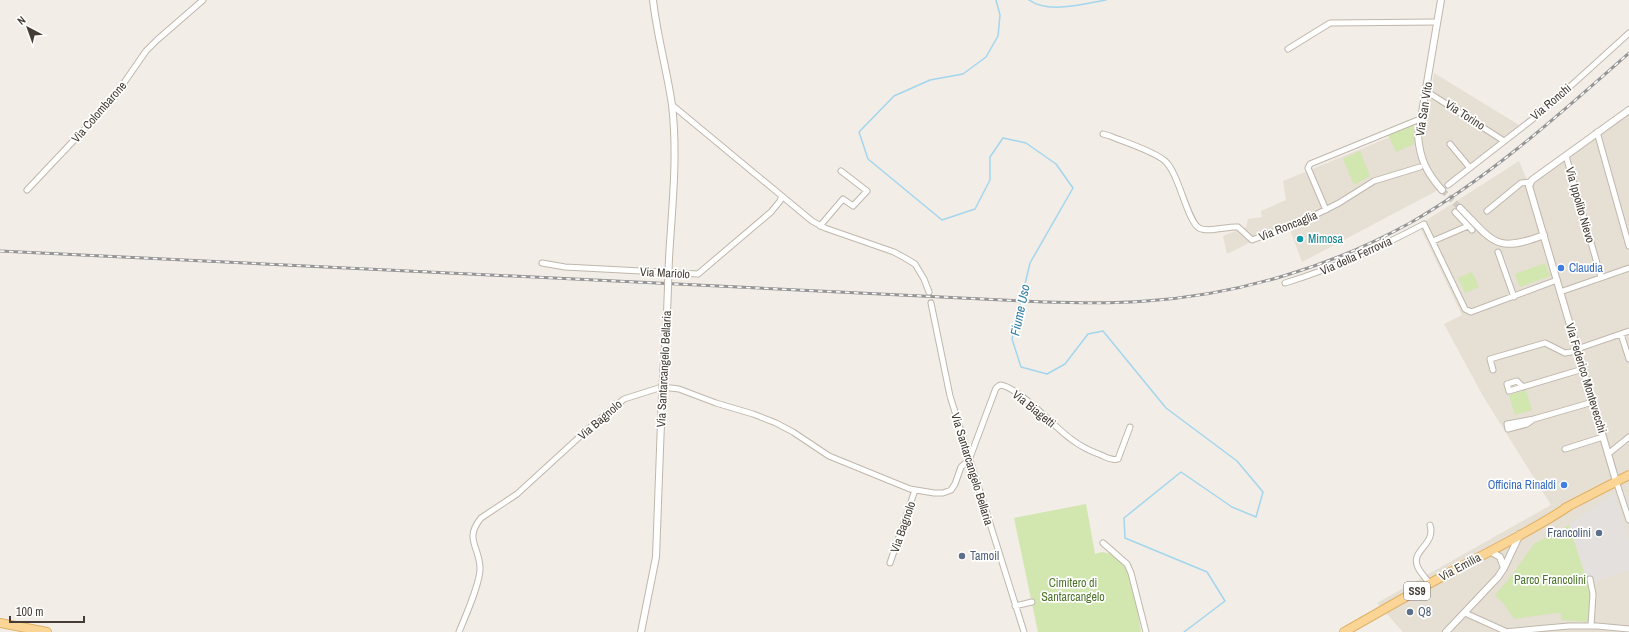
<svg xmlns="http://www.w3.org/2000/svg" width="1629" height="632" viewBox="0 0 1629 632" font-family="'Archivo Narrow',sans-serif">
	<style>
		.residential { fill: #e6dfd4 }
		.green { fill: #d2e6af }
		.parking { fill: #e3e0de }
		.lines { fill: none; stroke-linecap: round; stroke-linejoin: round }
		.stream { stroke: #a3d6ee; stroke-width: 1.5 }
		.minor-tunnel { stroke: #cfcac3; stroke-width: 5; stroke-dasharray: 5 2.5; stroke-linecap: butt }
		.tertiary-tunnel { stroke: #cfcac3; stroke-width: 6; stroke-dasharray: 6 3; stroke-linecap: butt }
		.minor-casing { stroke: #c0b7ac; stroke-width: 7 }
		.tertiary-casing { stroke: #c0b7ac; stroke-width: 8 }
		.primary-casing { stroke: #e0b066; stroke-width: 10 }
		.minor { stroke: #fff; stroke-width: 5 }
		.tertiary { stroke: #fff; stroke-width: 6 }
		.primary { stroke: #fbd596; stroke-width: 8 }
		.rail-casing { stroke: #959595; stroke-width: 3 }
		.rail { stroke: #fff; stroke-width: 1.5; stroke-dasharray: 4.5; stroke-linecap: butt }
		.tertiary-bridge-casing { stroke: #c0b7ac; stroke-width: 8; stroke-linecap: butt }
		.tertiary-bridge { stroke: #fff; stroke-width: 6 }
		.culture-dot { fill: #0f9aa8; stroke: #fff; stroke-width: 1.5 }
		.shop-dot { fill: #3f7fe0; stroke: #fff; stroke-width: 1.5 }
		.service-dot { fill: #5c6f8a; stroke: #fff; stroke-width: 1.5 }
		.labels { text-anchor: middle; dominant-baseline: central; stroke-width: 3.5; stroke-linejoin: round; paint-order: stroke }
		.shield { fill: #fff; stroke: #7d7772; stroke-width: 1 }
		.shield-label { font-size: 11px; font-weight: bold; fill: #453d35 }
		.street-label { font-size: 12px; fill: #453d35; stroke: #fff }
		.culture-label { font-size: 12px; fill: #0d838f; stroke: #fff; text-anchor: start }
		.shop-label { font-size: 12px; fill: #366cbe; stroke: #fff; text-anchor: start }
		.service-label { font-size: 12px; fill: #4e5e75; stroke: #fff; text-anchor: start }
		.park-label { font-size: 12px; fill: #4d742b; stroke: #fff }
		.water-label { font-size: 13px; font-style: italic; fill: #307ea5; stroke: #fff }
	</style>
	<rect width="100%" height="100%" fill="#f2ede6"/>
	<path class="residential" d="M1434,73L1519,125L1444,187L1302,262L1288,224L1227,254L1223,236L1246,227L1248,219L1262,217L1261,211L1286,200L1283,181L1412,128L1425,127Z
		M1629,108V632H1403L1377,603L1551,505L1483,396L1444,324L1462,315L1419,225L1519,161L1527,180Z"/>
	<path class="green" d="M1414,124V144L1396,152L1388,135Z
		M1360,151L1370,176L1354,185L1343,159Z
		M1545,263L1550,276L1520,287L1515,274Z
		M1472,272L1479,287L1465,293L1458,278Z
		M1526,390L1532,410L1515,415L1509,395Z
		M1086,504L1095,554L1102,552L1116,555L1131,571L1141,632H1038L1014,518Z
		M1569,525L1591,594L1589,622L1561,620V614L1556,613L1514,619L1504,604L1495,595L1512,575L1534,544Z"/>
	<path class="parking" d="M1504,253L1516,286L1513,287L1501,254Z
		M1614,493L1629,542V570L1588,583L1569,525Z"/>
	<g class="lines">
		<path class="stream" d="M996,0L1000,15L998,36L986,57L963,74L930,80L894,96L859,132L868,159L942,220L975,209L990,180V157L1003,138L1026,143L1056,164L1073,188L1030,263L1012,339L1021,367L1047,374L1065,364L1088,334L1103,331L1166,408L1237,461L1263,492L1256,517L1232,507L1181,472L1124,518L1125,538L1207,572L1225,601L1184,632
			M1029,0C1048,14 1084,4 1106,0"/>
		<path class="minor-tunnel" d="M929,292L931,303"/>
		<path class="tertiary-tunnel" d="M1442,190L1460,208"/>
		<g class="minor-casing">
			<path id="minor" d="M1288,49L1330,23L1437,22
				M1426,91L1504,141
				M672,105L812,221L825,228L894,252L905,258L915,264L924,279L929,292
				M1597,132L1629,246
				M1103,134L1110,136C1124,142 1154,151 1165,161C1179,173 1187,221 1199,228C1208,233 1228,226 1238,227L1252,240L1303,221L1339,203L1374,181L1420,167
				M1450,144L1470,168
				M1566,156L1601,277
				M1448,185L1543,111L1629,33
				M27,190L112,100L146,51L157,40L203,0
				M1326,210L1308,168L1310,164L1420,119
				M1487,211L1521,183L1530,182
				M1455,212L1472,230
				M820,226L843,199L853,206L867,191L841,171
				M1433,241L1468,226
				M1498,252L1514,297
				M542,263L565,267L698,274L771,212L780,201L782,196
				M1285,283C1334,268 1379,248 1424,224L1465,309L1471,312L1557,280
				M1560,292L1629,268
				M931,303L950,396L1024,632
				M1621,334L1629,359
				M1577,349L1629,331
				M1493,370L1490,359L1545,343L1565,353L1578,351
				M1523,387L1517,381L1507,384L1509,391L1583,369
				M1534,419L1527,424L1508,429L1507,424L1534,419L1593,402
				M1565,449L1603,437
				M1608,454L1629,437
				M1616,481L1629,520
				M1103,543L1127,564L1131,573L1146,632
				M890,563L915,490
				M1590,579L1593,594L1591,626
				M1430,584C1426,578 1419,572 1417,565C1412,550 1436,544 1430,525
				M1015,606L1032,602
				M1465,613L1505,631
				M459,632C465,617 481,582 480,567C479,546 464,539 481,518L517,494L587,430L624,399L662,387L679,389L716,403L753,414L776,423L793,432L829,456L910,489L934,493H943L951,490L955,484L961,467L969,460L996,388L1000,385C1019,387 1054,427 1071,439C1080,446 1090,451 1101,455C1106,457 1112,461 1118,459L1130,427
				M1503,632L1569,626H1597L1629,629"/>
		</g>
		<g class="tertiary-casing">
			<path id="tertiary" d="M653,0C657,36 667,70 672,105C678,156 672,207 669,258
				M1441,0L1418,136C1420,159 1426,172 1442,190
				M1460,208C1493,241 1495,254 1544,235
				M663,377L667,314
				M1616,481L1529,186L1532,180L1629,110
				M1490,551L1500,557L1504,568
				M641,632L656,557L662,396
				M1446,632L1498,577L1504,568L1520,534"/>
		</g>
		<g class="primary-casing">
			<path id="primary" d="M1565,508L1629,475
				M0,623L47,632
				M1344,632C1383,610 1422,587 1462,566C1498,547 1535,529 1569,506"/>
		</g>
		<use href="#minor" class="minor"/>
		<use href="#tertiary" class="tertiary"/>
		<use href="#primary" class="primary"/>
		<g class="rail-casing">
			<path id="rail" d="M0,251L1044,302C1078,303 1112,304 1146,301C1238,295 1330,267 1410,223C1489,178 1561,113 1629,53"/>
		</g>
		<use href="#rail" class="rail"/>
		<g class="tertiary-bridge-casing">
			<path id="tertiary-bridge" d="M667,314L669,258
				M662,396L663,377"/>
		</g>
		<use href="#tertiary-bridge" class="tertiary-bridge"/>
	</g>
	<circle class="culture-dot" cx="1300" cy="239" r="4"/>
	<g class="shop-dot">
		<circle cx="1561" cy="268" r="4"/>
		<circle cx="1564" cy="485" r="4"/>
	</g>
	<g class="service-dot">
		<circle cx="1599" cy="533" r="4"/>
		<circle cx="962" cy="556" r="4"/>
		<circle cx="1410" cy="612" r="4"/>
	</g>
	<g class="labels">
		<rect class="shield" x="1404" y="582" width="26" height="18" rx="3"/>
		<g class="shield-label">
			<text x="1417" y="591">SS9</text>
		</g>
		<g class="street-label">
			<text transform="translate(1551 102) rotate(-40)">Via Ronchi</text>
			<text transform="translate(1424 109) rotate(-81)">Via San Vito</text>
			<text transform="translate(99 112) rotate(-49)">Via Colombarone</text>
			<text transform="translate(1465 115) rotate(33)">Via Torino</text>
			<text transform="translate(1580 205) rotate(74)">Via Ippolito Nievo</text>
			<text transform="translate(1288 226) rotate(-22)">Via Roncaglia</text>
			<text transform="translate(1356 256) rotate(-24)">Via della Ferrovia</text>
			<text transform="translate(665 273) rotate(3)">Via Mariolo</text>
			<text transform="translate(664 369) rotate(-87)">Via Santarcangelo Bellaria</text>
			<text transform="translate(1586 378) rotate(73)">Via Federico Montevecchi</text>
			<text transform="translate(1034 409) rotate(39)">Via Biagetti</text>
			<text transform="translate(600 420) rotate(-41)">Via Bagnolo</text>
			<text transform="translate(972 469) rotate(73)">Via Santarcangelo Bellaria</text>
			<text transform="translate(903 527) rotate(-71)">Via Bagnolo</text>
			<text transform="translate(1460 567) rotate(-28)">Via Emilia</text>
		</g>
		<g class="culture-label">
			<text x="1308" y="239">Mimosa</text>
		</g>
		<g class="shop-label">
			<text x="1569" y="268">Claudia</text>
			<text x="1556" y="485" text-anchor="end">Officina Rinaldi</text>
		</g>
		<g class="service-label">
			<text x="1591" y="533" text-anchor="end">Francolini</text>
			<text x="970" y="556">Tamoil</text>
			<text x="1418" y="612">Q8</text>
		</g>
		<g class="park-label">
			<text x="1550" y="580">Parco Francolini</text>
			<text x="1073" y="583">Cimitero di<tspan x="1073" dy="14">Santarcangelo</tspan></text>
		</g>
		<g class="water-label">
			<text transform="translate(1020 310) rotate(-78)">Fiume Uso</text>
		</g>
	</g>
	<g transform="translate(28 28) rotate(319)" stroke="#ffffff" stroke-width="3" paint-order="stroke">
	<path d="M0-3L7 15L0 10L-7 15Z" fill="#453d35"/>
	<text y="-6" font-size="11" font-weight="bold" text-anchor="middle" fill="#453d35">N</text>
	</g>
	<path d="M10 616v6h74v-6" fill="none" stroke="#453d35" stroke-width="2"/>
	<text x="16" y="616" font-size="12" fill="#453d35" stroke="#ffffff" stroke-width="3" paint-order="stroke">100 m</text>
</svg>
